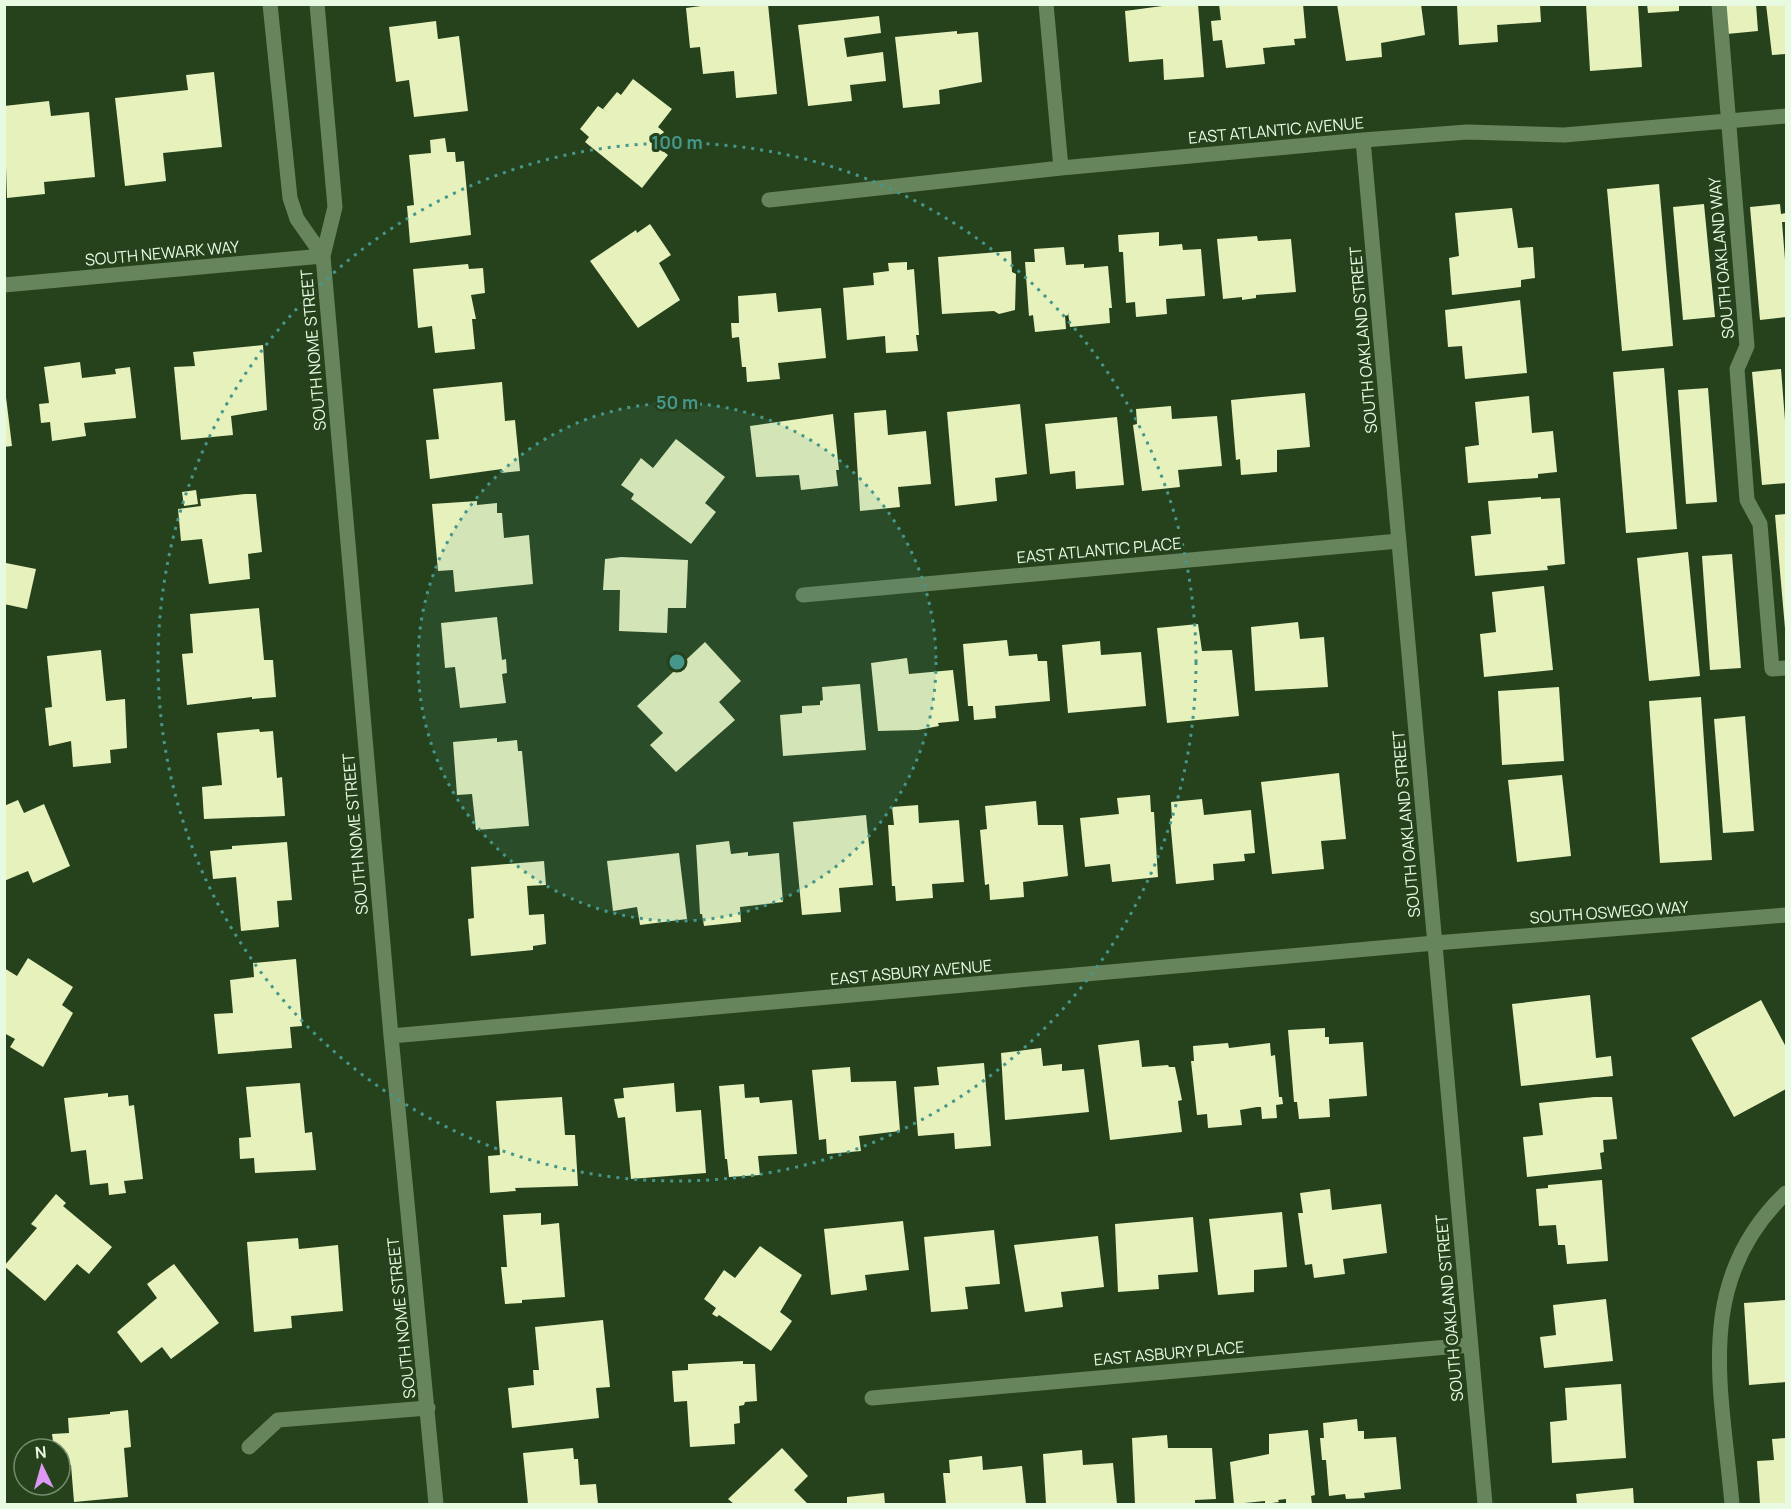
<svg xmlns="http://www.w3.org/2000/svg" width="1791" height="1509" viewBox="0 0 1791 1509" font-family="Manrope,sans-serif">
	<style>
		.building { fill: #e6f1bc }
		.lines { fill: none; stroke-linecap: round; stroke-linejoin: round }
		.minor { stroke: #67855c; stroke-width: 15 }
		.ring { fill: none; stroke: #46978b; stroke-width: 3; stroke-dasharray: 3 6 }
		.labels { text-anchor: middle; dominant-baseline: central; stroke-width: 6; stroke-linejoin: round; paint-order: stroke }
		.street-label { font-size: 16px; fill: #e9fae3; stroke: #26421c }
		.centre { fill: #46978b; stroke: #26421c; stroke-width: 3 }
		.ring-label { font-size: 18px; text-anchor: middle; font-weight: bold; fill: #46978b; stroke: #26421c; stroke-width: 6; stroke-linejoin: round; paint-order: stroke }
	</style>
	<rect width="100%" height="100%" fill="#26421c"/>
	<path class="building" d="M716,4H768L777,94L736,98L734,71L703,74L700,47L690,48L686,8Z
		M1177,4H1198L1204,77L1164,80L1163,59L1129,62L1125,11Z
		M1219,4H1303L1306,38L1294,39L1295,45L1263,48L1265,64L1226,68L1222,40L1213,41L1211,21L1221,20Z
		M1337,4H1421L1425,35L1381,43L1382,57L1346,61Z
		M1586,4H1638L1642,67L1590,71Z
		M1647,4H1679V11L1648,13Z
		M1725,4H1756L1758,31L1727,34Z
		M1766,4H1786V54L1772,55Z
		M1457,5H1540L1541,22L1497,25L1498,42L1459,45Z
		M879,16L881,33L844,38L847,57L883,52L886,81L850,85L852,101L808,106L798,25Z
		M436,21L438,39L459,36L468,111L414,117L409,80L396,82L389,27Z
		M957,31V34L978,32L982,82L939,90L940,104L903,108L895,37Z
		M214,72L222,147L163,153L166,181L125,186L115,98L188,90L186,75Z
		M633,79L672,109L658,127L664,132L654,144L668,155L642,188L585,142L589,137L580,129L598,106L609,113L603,109L617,92L621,95Z
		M49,101L51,116L89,112L95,177L44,182L45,194L7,198L4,106Z
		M445,138L447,152H455L456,162L464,161L471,235L410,243L407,206L414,205L409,155L431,153L430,140Z
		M1659,184L1673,346L1622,351L1607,189Z
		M1704,204L1715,317L1683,320L1673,207Z
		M1780,204L1781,214L1786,213V222H1782L1786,272V317L1760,320L1750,207Z
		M1512,208L1518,248L1533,247L1535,278L1521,280V287L1452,295L1449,258L1459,256L1455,213Z
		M650,224L671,255L659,263L680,300L638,328L590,261L636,230L637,233Z
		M1159,232V246L1182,244L1183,250L1201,249L1205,296L1166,299L1167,314L1136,317L1135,302L1126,303L1123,252H1119L1118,235Z
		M1257,236L1258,241L1291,239L1296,292L1256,295V298L1242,300V297L1223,299L1217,239Z
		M1064,247L1066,265L1084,264V268L1108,266L1112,308H1109L1110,323L1070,327L1068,312V315L1065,316L1066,329L1035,332L1033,315L1029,316L1025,262H1035L1034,249Z
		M1011,251L1012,272L1016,274L1015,310L999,314L994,311L942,314L938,257Z
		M907,262V270L914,269L919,335H916L918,351L886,353L885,336L847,340L843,288L874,285L873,273L889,271L888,263Z
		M468,264L469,269L483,268L485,293L471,295L476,319H472L475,349L435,353L432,326L418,328L413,269Z
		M776,293L778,312L821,308L826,358L778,363L780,379L747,382L746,367H742L739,337L732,338L731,323H739L738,296Z
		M1520,300L1527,373L1465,379L1462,346L1448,347L1445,310Z
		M263,345L267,410L231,416L233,435L181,440L174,367L195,366L193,352Z
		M80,362L82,378L116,374L115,369L130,367L136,418L84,423L86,436L52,441L50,422L41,423L39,404L49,403L44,367Z
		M1664,368L1677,529L1626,533L1613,372Z
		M1781,369L1786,433V483L1762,485L1752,372Z
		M4,381L12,446L4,447Z
		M502,382L505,421L515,420L520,471L502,473V469L430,479L426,440L439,439L433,389Z
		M1708,388L1717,502L1686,504L1678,390Z
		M1305,393L1310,447L1277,450V472L1241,475L1240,459L1236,460L1231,400Z
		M1529,396L1532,433L1553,431L1557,472L1538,474V478L1468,483L1465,447L1479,445L1475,402Z
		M1020,404L1027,474L995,478L997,501L955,506L947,412Z
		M1171,406L1172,419L1217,416L1222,466L1178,470L1180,487L1142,491L1133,425L1137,424L1136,409Z
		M886,410L888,435L926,431L931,484L898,487L900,507L860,511L854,413Z
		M833,414L839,470H836L838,486L801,490L799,475L756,477L750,426Z
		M1117,417L1124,485L1076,489L1075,471L1050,474L1045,424Z
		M676,439L725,477L705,503L716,512L691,544L631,499L634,494L621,485L641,458L653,468Z
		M196,490L198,504L184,506L182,492Z
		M245,494H256L262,552L248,554L250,579L209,584L202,539L181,541L178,509L201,506L200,499Z
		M1541,497V499L1560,498L1565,564L1547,566L1548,570L1475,576L1471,536L1491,534L1488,501Z
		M477,501V505L497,503V513H502L504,538L529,535L533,584L455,592L453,570L438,571L432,504Z
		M1786,514V628H1785L1775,515Z
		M1688,552L1700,676L1649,681L1637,558Z
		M1732,554L1741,668L1710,670L1702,556Z
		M621,557L688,560L686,608H668L667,633L619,631L620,590H603L605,559Z
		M4,559L6,563L36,569L27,609L4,604Z
		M1544,586L1553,670L1484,677L1480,634L1496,632L1492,592Z
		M259,608L264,660H273L276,697L252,699V697L187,705L182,654L193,653L190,614Z
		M497,617L502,660L506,659L507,673L502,674L506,703L460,708L455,667L445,668L441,623Z
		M1298,622L1300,639L1324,637L1328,687L1255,691L1251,627Z
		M1198,624L1202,651L1232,650L1239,716L1167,723L1157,628Z
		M1007,640L1009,656L1037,654L1038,661H1047L1050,701L995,706L996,718L974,720L973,706H968L963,644Z
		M1100,641L1101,655L1141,652L1146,706L1068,713L1062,645Z
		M705,642L741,681L719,702L735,720L676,772L650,745L663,733L637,706Z
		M101,650L106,701L125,699L127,748L110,750L111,763L73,767L71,741L49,746L45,708L52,707L47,656Z
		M907,658L909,674L953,670L959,721L938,723L939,726L918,730L878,731L871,663Z
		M860,684L866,750L783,756L780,715L802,713V706L820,705V701L823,700L822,687Z
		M1559,687L1564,761L1502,765L1498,691Z
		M1701,697L1712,860L1660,863L1649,701Z
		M1745,716L1754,831L1723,833L1714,719Z
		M259,729L260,732L273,731L277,778L282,777L285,816L204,819L202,787L222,785L217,733Z
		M497,738V742L517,740L518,751H522L529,826L476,830L472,794L457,795L453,742Z
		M1339,773L1346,839L1321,841L1324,869L1272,874L1261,782Z
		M1562,775L1571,856L1517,862L1508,780Z
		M1150,795L1151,812H1154L1158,877L1112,882L1110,864L1085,867L1080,818L1119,814L1117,798Z
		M1202,799L1204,815L1251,810L1255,853L1244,854L1245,861L1213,864L1214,880L1176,884L1170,819L1172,818L1171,802Z
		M18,800L24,813L44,804L70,866L33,883L28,871L4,881V806Z
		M1036,801L1038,825H1063L1068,876L1023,882L1024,897L990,900L989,884L985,885L980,830L987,829L985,806Z
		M918,805L919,823L959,820L964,882L932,884L933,898L896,901L895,886H892L888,825H894L892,807Z
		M866,815L873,885L839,888L841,912L802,915L793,822Z
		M729,841L731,854L748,852V856L779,853L783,902L740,907L741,922L704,926L702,914H700L696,845Z
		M287,842L292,900L277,901L279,927L241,931L236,877L213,879L210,851L232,849V846Z
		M679,853L687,919L640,925L637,907L613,911L607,861Z
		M544,861L546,885L527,886L529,915L544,914L546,944L533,946V950L471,956L468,919L474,918L471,867Z
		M28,958L73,987L62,1005L73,1013L43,1067L10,1047L15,1039L4,1033V968L17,976Z
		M296,959L302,1026L290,1027L292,1048L218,1054L214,1014L233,1013L230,980L254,977L253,963Z
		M1590,995L1596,1058L1611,1056L1613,1076L1521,1086L1512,1004Z
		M1761,1000L1786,1047V1089L1734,1117L1691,1038Z
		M1325,1028V1037H1329V1044L1363,1042L1367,1096L1329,1099L1330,1117L1299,1119L1297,1102H1294L1288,1030Z
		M1139,1040L1142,1067L1168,1065L1169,1067H1175L1182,1100L1178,1101L1182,1132L1110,1140L1098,1045Z
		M1228,1043L1229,1048L1270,1043L1271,1056L1275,1055L1279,1097H1282L1283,1104L1276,1105L1277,1118L1262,1119L1261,1107H1257L1240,1110L1242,1125L1208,1128L1207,1114L1197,1115L1191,1061H1194L1193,1046Z
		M1041,1048L1043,1066L1062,1064V1071L1084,1069L1089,1112L1005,1120L1001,1053Z
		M984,1063L991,1146L955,1149L954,1133L918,1136L914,1087L939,1085L937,1067Z
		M850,1067L851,1082L896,1081L900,1131L859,1136L861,1151L827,1154L826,1139L819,1140L812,1070Z
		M300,1083L305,1133L312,1132L316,1170L255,1173L254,1158L240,1159L239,1138L251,1137L246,1087Z
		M674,1083L676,1112L701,1110L706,1173L631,1179L625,1117L618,1118L614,1099L624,1098L623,1088Z
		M744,1084L745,1098L759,1097L760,1103L792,1100L797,1154L758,1156L760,1175L729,1177L727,1159H725L719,1086Z
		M108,1093V1097L128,1095L129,1106L134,1105L143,1179L124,1181L126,1193L109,1195L108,1183L90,1185L86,1150L71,1152L64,1098Z
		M562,1097L565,1135H575L578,1186L515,1188L516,1191L490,1193L488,1156L500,1155L496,1101Z
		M1594,1097H1612L1617,1139L1603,1140L1604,1152L1600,1153L1602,1169L1527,1177L1523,1137L1543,1135L1539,1103Z
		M1602,1180L1608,1261L1567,1264L1565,1245H1558L1556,1225L1539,1226L1536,1189L1548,1188V1185Z
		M1330,1189L1332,1210L1381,1204L1387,1253L1343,1259L1345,1274L1314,1278L1312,1264L1305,1265L1298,1213H1303L1300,1193Z
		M56,1194L66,1203L63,1206L112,1247L89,1274L77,1264L45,1301L4,1266L37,1228L31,1224Z
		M1282,1212L1287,1267L1254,1270V1292L1218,1295L1209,1219Z
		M541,1213V1225L559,1223L565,1297L522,1300V1303L505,1304L501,1267H507L503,1215Z
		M1193,1217L1198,1272L1158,1275L1159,1289L1118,1292L1115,1224Z
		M903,1221L909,1270L865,1275L867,1290L831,1295L824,1229Z
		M994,1230L1000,1284L965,1287L968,1309L931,1312L924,1237Z
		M1098,1236L1104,1287L1061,1292L1063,1307L1025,1312L1014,1245Z
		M298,1238L299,1249L338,1245L343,1311L291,1316L292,1328L254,1332L247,1242Z
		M760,1246L802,1275L780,1312L792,1321L771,1351L719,1315L717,1317L712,1314L716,1308L704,1299L724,1270L735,1278Z
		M174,1264L219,1323L171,1359L162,1347L141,1363L117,1332L157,1298L147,1284Z
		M1606,1299L1613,1361L1544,1368L1540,1337L1556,1335L1553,1305Z
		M1786,1300V1382L1749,1385L1744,1303Z
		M603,1320L610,1387L596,1388L599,1418L512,1428L508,1388L534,1385L533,1370H539L535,1327Z
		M743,1361V1364H755L757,1401L745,1402L744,1405L739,1406L740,1423L734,1424L735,1444L690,1447L687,1401L674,1402L672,1371L688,1370V1364Z
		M1621,1384L1626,1458L1552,1463L1550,1422L1567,1420L1565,1388Z
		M128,1410L131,1447L124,1448L128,1497L74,1502L71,1465L60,1466V1449H54L52,1434L69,1433L68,1418L110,1414V1412Z
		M1357,1419L1358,1431H1364V1439L1396,1437L1401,1489L1364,1493L1365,1498L1346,1499L1345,1494L1329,1496L1326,1460H1322L1320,1438H1324L1323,1423Z
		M1308,1430L1315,1495L1311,1496L1312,1504H1286V1499L1278,1500L1279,1502L1265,1504V1501L1234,1504L1230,1462L1269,1454V1434Z
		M1167,1435L1168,1448H1212L1216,1499L1195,1500V1504H1135L1132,1438Z
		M1786,1438V1504H1760L1757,1461L1774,1460L1772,1439Z
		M573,1448L574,1459H578L580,1485L596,1484L598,1504H528L523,1453Z
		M782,1448L808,1476L794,1490L808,1504H734L728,1499Z
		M1082,1450L1083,1465L1113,1463L1117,1504H1046L1043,1454Z
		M982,1456L983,1470L1022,1466L1026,1504H946L943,1473H950L949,1460Z
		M1633,1488L1634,1504H1577L1576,1494Z
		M884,1493L885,1504H847V1497Z"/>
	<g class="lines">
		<path class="minor" d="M270,4L290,198L297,219L323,256
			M317,4L335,207L323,256L391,1036L436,1504
			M1046,4L1061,168
			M1719,4L1747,346L1737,369L1747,500L1760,524L1772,669L1786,668
			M1363,140L1485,1504
			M769,200L1061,168L1363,140L1467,132L1564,135L1786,116
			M4,285L323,256
			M803,595L1399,541
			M391,1036L1435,943L1786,915
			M872,1398L1470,1345
			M249,1447L278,1420L428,1408
			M1732,1504C1722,1390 1692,1282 1786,1193"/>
	</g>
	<circle cx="677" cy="662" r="259" fill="#46978b" fill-opacity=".12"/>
	<g class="ring">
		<circle cx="677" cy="662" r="259"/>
		<circle cx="677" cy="662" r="519"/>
	</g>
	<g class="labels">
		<g class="street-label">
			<text transform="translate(1276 130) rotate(-5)">EAST ATLANTIC AVENUE</text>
			<text transform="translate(162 253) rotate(-5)">SOUTH NEWARK WAY</text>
			<text transform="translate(1721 258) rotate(-95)">SOUTH OAKLAND WAY</text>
			<text transform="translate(1363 340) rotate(-95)">SOUTH OAKLAND STREET</text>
			<text transform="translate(313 350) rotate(-95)">SOUTH NOME STREET</text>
			<text transform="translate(1099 550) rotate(-5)">EAST ATLANTIC PLACE</text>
			<text transform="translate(1406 824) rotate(-95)">SOUTH OAKLAND STREET</text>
			<text transform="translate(355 834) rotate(-95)">SOUTH NOME STREET</text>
			<text transform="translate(1609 912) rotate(-4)">SOUTH OSWEGO WAY</text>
			<text transform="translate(911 972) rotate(-5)">EAST ASBURY AVENUE</text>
			<text transform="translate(1449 1308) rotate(-95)">SOUTH OAKLAND STREET</text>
			<text transform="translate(401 1318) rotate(-96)">SOUTH NOME STREET</text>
			<text transform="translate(1169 1353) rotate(-5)">EAST ASBURY PLACE</text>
		</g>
	</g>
	<circle cx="677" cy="662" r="9" class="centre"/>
	<g class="ring-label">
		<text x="677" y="149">100 m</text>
		<text x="677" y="409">50 m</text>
	</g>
	<rect width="1791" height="1509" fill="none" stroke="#e9fae3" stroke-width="12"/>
	<g transform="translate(42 1467) rotate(355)"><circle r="28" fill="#26421c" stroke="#748c6c" stroke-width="1.5"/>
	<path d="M0-4.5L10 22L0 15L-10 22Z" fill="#dd99f3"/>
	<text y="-9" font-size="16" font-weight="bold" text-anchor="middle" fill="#e9fae3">N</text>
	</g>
</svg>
